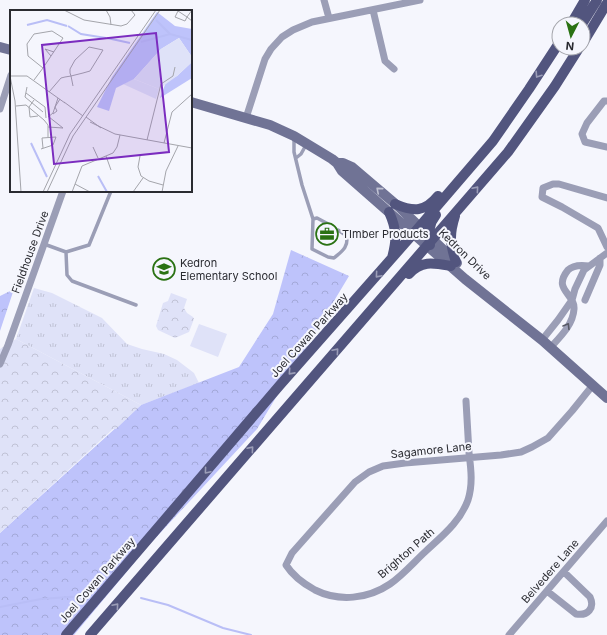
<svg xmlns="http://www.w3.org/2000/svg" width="607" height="635" viewBox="0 0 607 635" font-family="Inter,sans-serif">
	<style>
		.grass { fill: url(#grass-tufts) }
		.forest { fill: url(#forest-crowns) }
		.park { fill: url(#park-crowns) }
		.garden { fill: #dfe2f8 }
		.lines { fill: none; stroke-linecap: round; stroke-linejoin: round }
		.stream { stroke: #b9bef6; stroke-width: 2 }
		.lane { stroke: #9b9eb6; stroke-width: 3.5 }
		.street { stroke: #9b9eb6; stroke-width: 7 }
		.secondary { stroke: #707395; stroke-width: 10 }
		.primary { stroke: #52557e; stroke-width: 10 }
		.oneway { stroke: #9b9db7 }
		.oneway2 { stroke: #c0c2d3 }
		.oneway3 { stroke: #575966 }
		.labels { text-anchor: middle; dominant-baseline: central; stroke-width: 4; stroke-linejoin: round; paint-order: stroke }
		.poi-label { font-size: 11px; fill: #2a2b31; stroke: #f5f6fd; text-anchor: start }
		.street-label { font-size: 11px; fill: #2a2b31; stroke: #f5f6fd }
		.inset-river { fill: none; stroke: #b9bef6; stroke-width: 2 }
		.inset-road { fill: none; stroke: #a4a5ab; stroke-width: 1 }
		.view { fill: #7b2cbf; fill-opacity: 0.15; stroke: #7b2cbf; stroke-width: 2 }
		.inset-edge { fill: none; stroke: #2a2b31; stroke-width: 2 }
	</style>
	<defs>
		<pattern id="grass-tufts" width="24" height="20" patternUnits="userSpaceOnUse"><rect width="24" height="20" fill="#dfe2f8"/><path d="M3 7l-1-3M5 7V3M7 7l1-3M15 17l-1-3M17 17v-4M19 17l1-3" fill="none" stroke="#c0c2d5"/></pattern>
		<pattern id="forest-crowns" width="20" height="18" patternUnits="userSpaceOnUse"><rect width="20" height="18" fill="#bec3fb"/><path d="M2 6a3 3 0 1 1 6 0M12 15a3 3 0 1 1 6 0" fill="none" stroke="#a3a8d8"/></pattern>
		<pattern id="park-crowns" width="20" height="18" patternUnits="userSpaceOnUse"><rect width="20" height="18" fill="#dfe2f8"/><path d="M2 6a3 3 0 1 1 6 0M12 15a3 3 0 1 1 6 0" fill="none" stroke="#c0c2d5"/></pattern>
	</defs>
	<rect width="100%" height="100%" fill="#f5f6fd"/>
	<path class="grass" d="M34,288L52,293L102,318L127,344L142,349L164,354L177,360L194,373L199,383L141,405L16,339Z"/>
	<path class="forest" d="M291,250L349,276L257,429L148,546L74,635H0V533L141,405L239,367L273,314Z
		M14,289L0,331V296Z"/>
	<path class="park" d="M171,293L187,299L184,308L187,313L193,317L194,319L189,332L175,338L158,330L156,326L163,303L168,301Z
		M16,339L141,405L116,429H113L0,533V349Z"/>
	<path class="garden" d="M199,324L227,334L218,357L190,346Z"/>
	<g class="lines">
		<path class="stream" d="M141,598L168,605L223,628L251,635
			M0,607L41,599L83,596"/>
		<path class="lane" d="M294,137V152L302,185L313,219L312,249L328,257L334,258C342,251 348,248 347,236L338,230
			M296,158L301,154L306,145
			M313,219L317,218L332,226
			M44,244L66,252L89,245L111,191
			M66,252L67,275L72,281L136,305"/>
		<path class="street" d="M324,0L329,18
			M373,10L385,61L394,69
			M607,101H604L587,123L582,134L585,142L607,147
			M0,109L11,75
			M246,118L265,59L271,49L282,37L293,30L312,22L420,0
			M607,198L559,184H553L543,188L542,197L562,207L598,228L607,247
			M585,300L600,265V258
			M542,340L558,320L572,300L575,289L584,270L607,253
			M550,348C560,337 573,325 574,309C575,293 552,290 568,270C573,265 582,265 589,266
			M0,364L8,345L63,191
			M466,401C467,418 468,435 469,453C471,469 473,484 468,500C460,522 442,536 426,551C414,562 403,575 390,584C368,599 339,602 315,590C304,584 293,576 286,565L292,553L355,482L369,472L383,466L405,463L501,455L521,452L532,447L548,438L572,411L593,385
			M547,591L576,614C588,616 595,608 590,597L564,572
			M509,635L607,521"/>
		<path class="secondary" d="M0,47L11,50
			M191,102L270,125L294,136L332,159L337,163L342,171L465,279L542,340L607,398
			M337,163H343L352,167L399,207L457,263"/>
		<path class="primary" d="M571,24L585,0
			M582,24L597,0
			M583,43L607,3
			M395,204C414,212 425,212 438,196
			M389,212C397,230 397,239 392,258
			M455,216C449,235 450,244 456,262
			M430,245C429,233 428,225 436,215
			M409,274C421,260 434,263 451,266
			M66,635L280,385L414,233L493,141L529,89L559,43
			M90,635L508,152L555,86L579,48"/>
	</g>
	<defs><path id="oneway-chevron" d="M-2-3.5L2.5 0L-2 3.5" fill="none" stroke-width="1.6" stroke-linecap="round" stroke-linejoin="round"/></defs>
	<g class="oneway">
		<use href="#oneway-chevron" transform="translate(538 75) rotate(123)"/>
		<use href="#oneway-chevron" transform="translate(476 189) rotate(-49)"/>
		<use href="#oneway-chevron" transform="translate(378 275) rotate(131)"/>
		<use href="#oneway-chevron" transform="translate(336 351) rotate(-49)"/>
		<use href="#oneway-chevron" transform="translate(291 372) rotate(132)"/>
		<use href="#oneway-chevron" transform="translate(251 449) rotate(-49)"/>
		<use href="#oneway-chevron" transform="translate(207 471) rotate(130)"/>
		<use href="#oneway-chevron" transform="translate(116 606) rotate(-49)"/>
	</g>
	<use class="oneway2" href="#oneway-chevron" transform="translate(379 190) rotate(-139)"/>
	<use class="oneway3" href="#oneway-chevron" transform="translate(567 326) rotate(-59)"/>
	<defs>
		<g id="office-ring" transform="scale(1.15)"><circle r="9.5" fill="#f5f6fd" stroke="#2a7213" stroke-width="1.5"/><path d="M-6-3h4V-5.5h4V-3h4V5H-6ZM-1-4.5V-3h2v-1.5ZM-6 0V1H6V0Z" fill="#2a7213"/></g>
		<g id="school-ring" transform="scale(1.15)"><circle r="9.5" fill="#f5f6fd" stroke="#2a7213" stroke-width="1.5"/><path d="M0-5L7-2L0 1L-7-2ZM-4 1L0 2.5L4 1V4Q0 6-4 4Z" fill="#2a7213"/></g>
	</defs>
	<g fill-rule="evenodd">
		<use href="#office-ring" x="327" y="234"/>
		<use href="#school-ring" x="164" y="269"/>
	</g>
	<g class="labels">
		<g class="poi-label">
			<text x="342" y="234">TImber Products</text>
			<text x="180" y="263">Kedron<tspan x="180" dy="13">Elementary School</tspan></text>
		</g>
		<g class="street-label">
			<text transform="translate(30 252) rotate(-70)">Fieldhouse Drive</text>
			<text transform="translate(465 254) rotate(44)">Kedron Drive</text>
			<text transform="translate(309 335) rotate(-48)">Joel Cowan Parkway</text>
			<text transform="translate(431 450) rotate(-6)">Sagamore Lane</text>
			<text transform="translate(406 553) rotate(-41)">Brighton Path</text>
			<text transform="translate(550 571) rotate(-49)">Belvedere Lane</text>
			<text transform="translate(97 580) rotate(-49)">Joel Cowan Parkway</text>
		</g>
	</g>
	<g transform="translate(10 10)">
		<rect width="182" height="182" fill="#f5f6fd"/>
		<path d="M124,69L149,79L146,89L113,74Z" fill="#dfe2f8"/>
		<path d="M147,2L165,16L182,19V47L169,28L151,39L124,69L106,78L99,101L87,97L102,67ZM182,52V68L150,88L156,72L167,66Z" fill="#bec3fb"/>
		<path d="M169,28L182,47V52L167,66L149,79L124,69L151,39Z" fill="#dfe2f8"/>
		<path class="inset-river" d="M146,10L160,24M17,15L37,10L57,16M58,16L71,24L96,28M97,28L120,33M131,32L160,24L182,30M21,133L37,167M88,166L97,182"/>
		<path class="inset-road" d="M54,0L74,10L111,16L117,14L125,5L121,0M96,0L100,7L101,15M182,0L177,7L182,11M168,1L177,7L175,11L165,7ZM41,46L35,39L44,42M0,66L5,91L11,182M0,66H17L55,93M24,70L33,58L53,28L42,21L24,24L17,34L18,46L33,58M17,77L15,87L33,102M39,82L51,68L55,67L61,66L73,63L80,61L93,40L79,37L65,50L60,59V63L61,66L63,76M16,83L35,97L36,108M24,90L19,97L20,107L28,106M54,92L73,106M6,96L16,95L34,110L38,115V127M43,104L47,101L45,97L50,89M38,107L43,103L48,88M76,107L91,118M80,112L105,124L182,138M38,117L53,118L39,107M137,130L151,74L163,66L165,57M154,133L162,102L182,84M83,137L88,148M31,139L43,135L46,127L32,128L33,138M96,146L101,160M130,146L128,157L131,166L139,171L153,175M65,174L80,182M33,182L60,124L146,0M37,182L63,126L150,0M62,182L72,156L103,143L107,137L110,125M123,182L133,168M152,182L156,161L168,136"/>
		<path class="view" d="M146,23L159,142L44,154L32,35Z"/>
		<rect width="182" height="182" class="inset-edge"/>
	</g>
	<g transform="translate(571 36) rotate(186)"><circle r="19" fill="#f5f6fd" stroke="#a4a5ab"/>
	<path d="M0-3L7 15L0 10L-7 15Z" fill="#2a7213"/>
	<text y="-6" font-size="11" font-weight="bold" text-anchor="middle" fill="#2a2b31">N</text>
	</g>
</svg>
